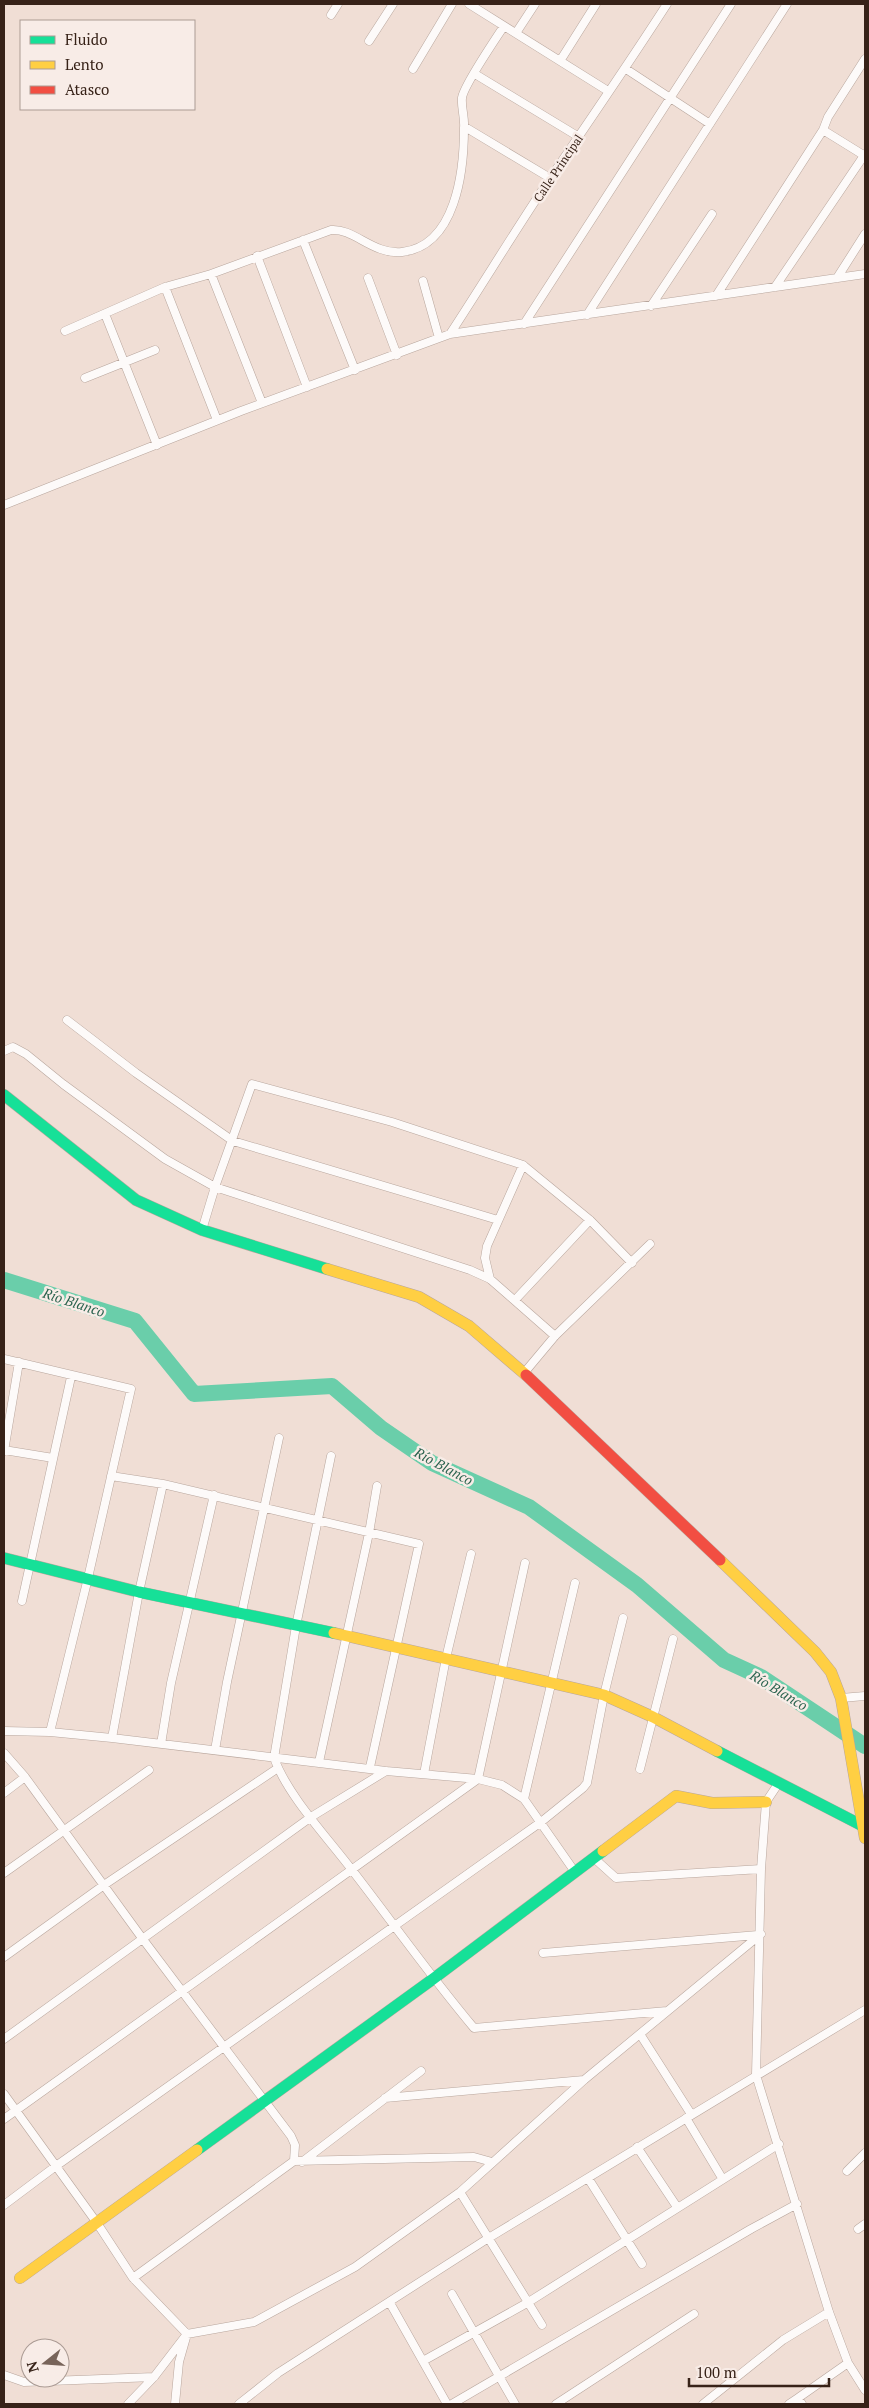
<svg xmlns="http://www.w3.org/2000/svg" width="869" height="2408" viewBox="0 0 869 2408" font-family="'PT Serif',serif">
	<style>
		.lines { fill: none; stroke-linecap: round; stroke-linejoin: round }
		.river { stroke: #6aceaa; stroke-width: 16 }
		.street-casing { stroke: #b8a69d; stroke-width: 9 }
		.fast-casing { stroke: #b8a69d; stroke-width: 12 }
		.slow-casing { stroke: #b8a69d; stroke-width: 12 }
		.jam-casing { stroke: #b8a69d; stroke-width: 12 }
		.street { stroke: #fdfaf9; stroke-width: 8 }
		.fast { stroke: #16e098; stroke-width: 11 }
		.slow { stroke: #ffcf43; stroke-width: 11 }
		.jam { stroke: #f24e42; stroke-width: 11 }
		.labels { text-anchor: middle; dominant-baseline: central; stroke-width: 5; stroke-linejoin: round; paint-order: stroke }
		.street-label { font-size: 12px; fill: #372218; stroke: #f8ece7 }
		.water-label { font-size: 14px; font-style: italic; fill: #2b634f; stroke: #f8ece7 }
	</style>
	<rect width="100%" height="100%" fill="#f0ded5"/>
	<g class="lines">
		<path class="river" d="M4,1280L135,1321L194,1394L332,1386L381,1428L432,1463L529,1507L637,1585L724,1660L761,1677L865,1746"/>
		<g class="street-casing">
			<path id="street" d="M469,4L608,91
				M331,15L338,4
				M516,33L535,4
				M369,41L393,4
				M560,61L596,4
				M413,69L452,4
				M626,69L710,124
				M475,74L579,137
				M465,127L550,178
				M823,130L865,156
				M303,240L355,370
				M257,256L307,387
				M211,274L262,403
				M368,278L397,355
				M837,278L865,234
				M423,281L439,338
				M165,287L217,420
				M775,287L865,154
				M716,296L823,130L828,117L865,59
				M651,306L712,214
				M105,314L157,445
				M587,315L787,4
				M524,324L731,4
				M65,331L165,287L211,274L331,230C354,228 373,255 402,252C456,246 464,171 464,128C465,118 461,107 462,98C463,87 496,38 504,26
				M450,334C484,282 516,229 551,177C590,120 629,63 667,4
				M85,378L155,350
				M4,505L241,411L450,334L865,274
				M67,1020L136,1073L233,1141L498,1220
				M4,1051L13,1047L26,1054L63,1084L165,1159L215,1187L470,1270L490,1279L555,1336
				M202,1230L215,1187L252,1084L392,1122L523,1165L590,1220L632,1263
				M490,1279L485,1258L487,1246L523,1165
				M515,1300L590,1220
				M4,1359L131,1389L88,1578L50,1732
				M524,1373L555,1336L650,1244
				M4,1450L53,1458
				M4,1451L19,1362
				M331,1456L296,1626L274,1758C288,1796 327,1837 352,1870C393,1923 431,1977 474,2028L667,2011
				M111,1476L163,1484L419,1544L370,1767
				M22,1601L71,1377
				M841,1698L865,1696
				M4,1731L50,1732L112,1738L386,1771L478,1779L502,1785L524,1799L575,1872
				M112,1738L139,1592L163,1484
				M161,1744L171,1683L214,1495
				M215,1750L227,1682L279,1438
				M4,1753L25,1777L142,1938L291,2136L295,2145L294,2161L474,2157L492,2162
				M319,1762L369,1533L377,1486
				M640,1769L673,1639
				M424,1774L446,1658L471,1554
				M778,1784L766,1802L761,1869L756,2075L829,2312L848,2363
				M4,1793L25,1777
				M524,1799L575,1583
				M595,1859L616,1878L761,1869
				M4,1873L149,1770
				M543,1953L758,1935
				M4,1957L104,1885L278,1768
				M640,2034L691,2114
				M4,2039L311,1817L386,1771
				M4,2094L97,2223L133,2278L187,2334L179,2362L175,2404
				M385,2098L584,2080
				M686,2118L722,2178
				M4,2119L478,1779L525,1563
				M637,2147L677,2207
				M302,2162L421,2071
				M847,2171L865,2153
				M588,2178L642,2264
				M460,2192L542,2325
				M4,2205L56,2166L541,1822L583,1788L587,1783L604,1695L623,1618
				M858,2229L865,2224
				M133,2278L294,2161
				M452,2294L515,2404
				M390,2303L447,2404
				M423,2361L527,2303L779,2144
				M4,2375L24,2382L154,2377
				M128,2404L154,2377L187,2334L254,2322L355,2267L460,2192L584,2080L761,1934
				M239,2404L278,2373L487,2239L865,2010
				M452,2404L751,2229L797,2204
				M556,2404L694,2314
				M703,2404L783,2340L829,2312
				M789,2404L798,2398
				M802,2404L798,2398L848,2363L865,2390"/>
		</g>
		<g class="fast-casing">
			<path id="fast" d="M4,1095L136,1200L202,1230L327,1269
				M4,1558L139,1592L334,1633
				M717,1751L863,1826
				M197,2150L433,1979L603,1851"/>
		</g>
		<g class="slow-casing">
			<path id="slow" d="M327,1269L419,1297L469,1326L526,1375
				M720,1560L815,1652L831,1672L841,1698L865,1838
				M334,1633L604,1695L653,1717L717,1751
				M603,1851L676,1796L712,1803L766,1802
				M20,2278L197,2150"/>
		</g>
		<g class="jam-casing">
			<path id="jam" d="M526,1375L720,1560"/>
		</g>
		<use href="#street" class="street"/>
		<use href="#fast" class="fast"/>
		<use href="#slow" class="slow"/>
		<use href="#jam" class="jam"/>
	</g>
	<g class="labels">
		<g class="street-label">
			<text transform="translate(558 168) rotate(-56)">Calle Principal</text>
		</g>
		<g class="water-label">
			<text transform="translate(74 1302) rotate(18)">Río Blanco</text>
			<text transform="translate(444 1466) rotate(28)">Río Blanco</text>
			<text transform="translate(779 1690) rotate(31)">Río Blanco</text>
		</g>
	</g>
	<rect width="869" height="2408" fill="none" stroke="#372218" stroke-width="10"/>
	<rect x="20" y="20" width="175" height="90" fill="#f8ece7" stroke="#ab9b94"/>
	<rect x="30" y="36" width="25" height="8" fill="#16e098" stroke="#ab9b94"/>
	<text x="65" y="45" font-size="15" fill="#372218">Fluido</text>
	<rect x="30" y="61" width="25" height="8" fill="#ffcf43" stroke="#ab9b94"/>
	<text x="65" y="70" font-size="15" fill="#372218">Lento</text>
	<rect x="30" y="86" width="25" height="8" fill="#f24e42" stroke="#ab9b94"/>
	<text x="65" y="95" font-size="15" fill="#372218">Atasco</text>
	<g transform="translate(45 2363) rotate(253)"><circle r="24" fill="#f8ece7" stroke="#ab9b94"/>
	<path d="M0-4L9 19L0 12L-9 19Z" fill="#78645a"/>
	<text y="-8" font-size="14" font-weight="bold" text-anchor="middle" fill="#372218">N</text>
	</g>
	<path d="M689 2378v8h140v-8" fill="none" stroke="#372218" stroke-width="2.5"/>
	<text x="696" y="2378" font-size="15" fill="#372218" stroke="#f8ece7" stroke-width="4" paint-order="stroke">100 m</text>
</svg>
